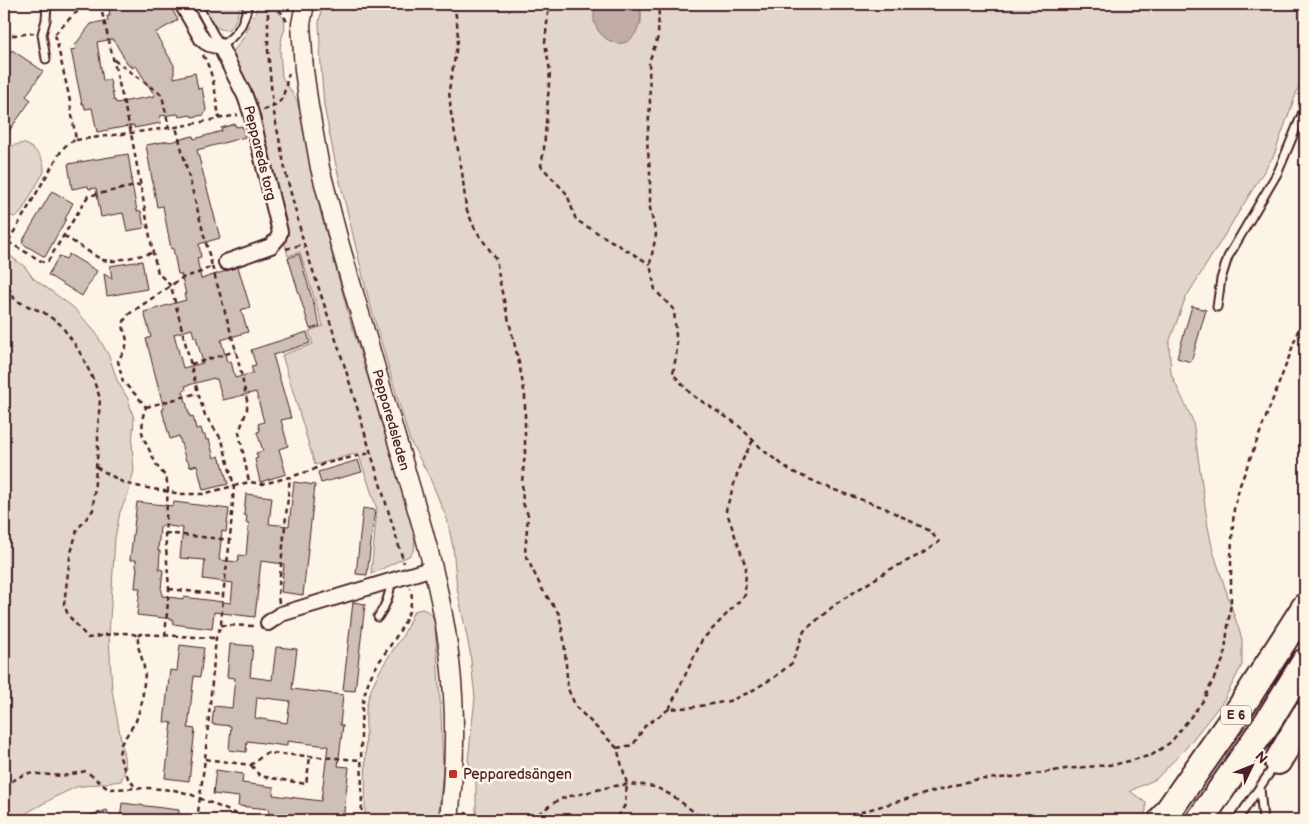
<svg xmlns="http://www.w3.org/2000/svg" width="1309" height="824" viewBox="0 0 1309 824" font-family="'Balsamiq Sans',sans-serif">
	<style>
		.green { fill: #e2d5ca; stroke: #967a7a }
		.water { fill: #c0aca5; stroke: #917474 }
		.building { fill: #cfc0b7; stroke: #4a1f2b; fill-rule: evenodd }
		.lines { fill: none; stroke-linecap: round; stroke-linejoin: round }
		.service-casing { stroke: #4a1f2b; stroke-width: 11 }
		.minor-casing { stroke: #4a1f2b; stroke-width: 18 }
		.tertiary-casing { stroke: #4a1f2b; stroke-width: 21 }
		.motorway-casing { stroke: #4a1f2b; stroke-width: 30 }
		.path { stroke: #4a1f2b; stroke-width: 2.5; stroke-dasharray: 5 4; stroke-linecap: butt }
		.service { stroke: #fcf5e5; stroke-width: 7 }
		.minor { stroke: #fcf5e5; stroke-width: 14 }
		.tertiary { stroke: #fcf5e5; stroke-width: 18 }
		.motorway { stroke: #fcf5e5; stroke-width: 26 }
		.poi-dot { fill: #c8321e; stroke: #fcf5e5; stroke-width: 2 }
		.labels { text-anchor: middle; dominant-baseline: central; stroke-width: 5; stroke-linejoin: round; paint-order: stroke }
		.shield { fill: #fcf5e5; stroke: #7f5f63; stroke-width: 1 }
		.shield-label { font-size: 12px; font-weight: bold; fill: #4a1f2b }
		.street-label { font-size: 14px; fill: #4a1f2b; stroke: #fcf5e5 }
		.poi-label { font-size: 14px; fill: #4a1f2b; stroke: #fcf5e5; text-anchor: start }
	</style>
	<rect width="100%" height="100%" fill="#fcf5e5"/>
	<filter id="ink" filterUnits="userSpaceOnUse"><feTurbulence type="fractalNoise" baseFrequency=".02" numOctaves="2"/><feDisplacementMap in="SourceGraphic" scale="10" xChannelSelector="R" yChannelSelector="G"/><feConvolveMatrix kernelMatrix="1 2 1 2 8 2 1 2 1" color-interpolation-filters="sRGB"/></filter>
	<g filter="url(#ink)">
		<path class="green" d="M202,4H240C238,15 236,22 228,30C211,30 210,17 202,4Z
			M259,4C270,4 277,11 284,18L285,29L282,37L280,50L282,77L297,100L320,210L350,320L405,497L415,539L414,550L409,556L371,574L377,509L358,453L315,465L282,355L313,344L309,331L323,326L300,252L288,256L285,244L288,234L261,125L230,54C247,37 249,25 259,4Z
			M323,4H599L594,13L641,25V11L639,4H1305V69L1274,155L1185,299L1169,343L1171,374L1193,421L1208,527L1213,551L1242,639V665L1224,700L1186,748L1156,779L1130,791L1146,803V811L1140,820H476V780L468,760L475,698L470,652L457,588L453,547L447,519L429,476L410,441L368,297L335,161L324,106L321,67L319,22L322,6Z
			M24,143C36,150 45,157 44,172L20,214L14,217L4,212V151L11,146Z
			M4,251L25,267L33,278L73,307L96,333L109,356L117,380L128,399L134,419L132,445L134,470L128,494L120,512L115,538L109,636L112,690L126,768L121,781L76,787L55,797L14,820H4V499L5,492L4,489Z
			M422,609C431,612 433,615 435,625L441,714L443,769L438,820H365L366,710C369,688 379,671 391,653C395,646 401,640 404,633C408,626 410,618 414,611Z"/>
		<path class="water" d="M599,4H639C642,16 642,23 635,34C622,56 591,35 594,14C594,11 598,7 599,4Z"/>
		<path class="building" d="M108,4H169L178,20L155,33L174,65V78L195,73L198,89L202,88L206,109L204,115L192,117L191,115L179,117L178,114L160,116L161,123L134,128V125L97,132L92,108L85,109L84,104H82L71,50L76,49L75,45L91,24L108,20L107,16H110ZM113,39L129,66L131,65L132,68L136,66L155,96L116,103L115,100L114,101L110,80L103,81L97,42Z
			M12,50L43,71L26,96L31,100L4,138V62Z
			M235,124L236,127L242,126L245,137L197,150L220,238L199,244L201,257L197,258L201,279L238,267L250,307L241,310L248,332L221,340L227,362L231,361L235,378L253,373L251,366L256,365L251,350L307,332L310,343L273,355L291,418L281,420L288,446L279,449L286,474L260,482L255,459L258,458L256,453L263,451L257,432L260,431L258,424L264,422L256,392L223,400L217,379H214V378L185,386L186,390L183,391L190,417L193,416L196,429L201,428L203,435H205L206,440L209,439L214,458L219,456L221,462H222L228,484L203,490L197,465L190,467L188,461H186L179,436L170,439L162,410L164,409L146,339L151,337L144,312L186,300L184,294H186L181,274H178L173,248L171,249L163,206L157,207L146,145L169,141L170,142L193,136L194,139L222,131L221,128ZM192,329L194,337H196L203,363L183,368L174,334Z
			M128,154L132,179H131L137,211H141L144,228L127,231L123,213L101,217L96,188L89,189L88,186L72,189L68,164Z
			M52,191L73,203L65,219H66L45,257L23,244V243L22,242Z
			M69,254L97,271L82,296L48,275L59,256L66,259Z
			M299,254L320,326L310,329L288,258Z
			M142,261L147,289L107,296L104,274L112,279L110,266Z
			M1192,306L1206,310L1191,362L1177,358Z
			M358,460L362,472L321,483L318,472Z
			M294,482L315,485L303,595L281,592L284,564L261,561L255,617L214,612L212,629L173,624V619L137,615L140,588H135L137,567H136V560H130L137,502L173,506L174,502L229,509L226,532L222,531L219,560L238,562L239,555L246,556L249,523H246L247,516L244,515L246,494L272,497L269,524L289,526ZM162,525L183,528L180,558L205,560L203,579L233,583L231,603L183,597V599L162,596V590L161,589L163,570L159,569L160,551H158L160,527H162Z
			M363,508L375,510L367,575L356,574Z
			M353,602L365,604L355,691L343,690Z
			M230,644L253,646L250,677L272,680L276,647L297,649L292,689L343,695L340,725H343L338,766L349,767L343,820H290L268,818L269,809L238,806L239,797L213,794L216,770L243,774L242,783L274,787L273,795L321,801L328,746L287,741V746L247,741L246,752L229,750L231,726L212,724L214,706L232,708L235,678L227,677ZM257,697L290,701L287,723L255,718Z
			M180,645L204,648L200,677L194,676L188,728L195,729L189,781L165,778L172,723L164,722L170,670L177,671Z
			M122,803L179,810L178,820H120Z
			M107,810L111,820H81V818Z"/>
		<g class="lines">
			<g class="service-casing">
				<path id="service" d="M197,4L220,46C238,35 244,24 248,4
					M46,59L42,34L46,20L47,5L49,4
					M1217,307L1221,279L1228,257L1278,172L1305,107
					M378,617C386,606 390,595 391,581
					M1260,788L1263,820
					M1237,820L1275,765"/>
			</g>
			<g class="minor-casing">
				<path id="minor" d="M182,4L202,39C207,45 213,46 220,46L245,96L251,113L280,232L278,238L271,246L226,262
					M268,623L281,614L433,568"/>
			</g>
			<g class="tertiary-casing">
				<path id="tertiary" d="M305,4L301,24L304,70L309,106L320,168L340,245L423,530C435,573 445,616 450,661C456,713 455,768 449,820"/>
			</g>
			<g class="motorway-casing">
				<path id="motorway" d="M1278,761L1305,715
					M1162,820L1241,707L1305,607
					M1200,820L1267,723L1305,662"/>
			</g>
			<path class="path" d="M100,4L131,133L153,253L158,273L171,286L198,393L205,415L222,440L234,486L230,540L223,595L221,625L216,638L205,759L197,820
				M268,4V50L273,108L286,174L304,244L344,364L404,563
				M272,4L283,14L287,22
				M454,4L457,22L458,40L449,90L451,113L462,171L466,208L475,229L496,259L501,288L519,363L525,396V453L522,482L523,503L528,515L525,554L542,589L559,614L564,640L568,689L576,707L617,748L627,784L625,805L616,820
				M554,4L548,13L545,43L550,71L544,149L541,166L567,194L576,220L650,264
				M55,34L74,14L91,4
				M4,38L6,36L34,33
				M203,55C214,74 216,97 219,118
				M114,60L162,95L169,128
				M263,110C286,105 283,93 289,73
				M1303,137L1305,160
				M76,140L176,127L238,115
				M64,236L102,260L113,261L153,253
				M8,242L43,262L48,261L88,196L140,185
				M4,249L58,156C64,147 66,143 76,140L69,96L55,34
				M286,249L304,244
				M212,266L236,351L247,400V410L239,432L249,482
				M4,279L15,300L30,307L43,312L60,324L74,343L82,356L93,379L100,398L98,429V451L96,467L93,510L77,530L70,557L64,604L68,615L88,638C103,636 124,629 138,636V646L143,662L145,673L142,702L136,721L121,744L119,755L122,763L128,778L133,784L134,788
				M191,364L236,351
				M146,407L198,393
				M96,467L124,483L136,486L181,494H203L249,482L263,484L290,477L313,470L323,464L370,453
				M165,533L230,540
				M169,589L222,595
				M279,603L278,595L290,477
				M221,625L257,626
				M138,636L140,634L216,638
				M165,636L169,589L165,533L168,488L166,477L157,466L144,439L142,432L143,416L146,407L137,396L123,382L118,361C120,356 125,351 126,346C130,333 116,328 129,314L182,278L201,272L212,266L176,127
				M669,709L702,640L745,595L746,567L726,510L740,465L753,440
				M617,748L633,745L645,726L669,709L694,707L729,701L750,692L776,676L792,663L804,631L837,603L889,570L923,553L939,542L930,531L885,508L829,488L791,471L764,451L737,424L692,395L673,374L677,349L674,310L655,290L650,264L656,235L650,208V170L647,142L650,105L649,62L658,37L659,4
				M205,759L251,765L266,753L361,760
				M251,765L260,776L306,784L310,757
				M4,786L26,773L63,776L86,771L108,789L148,788L174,790L190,794L250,820
				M466,812L467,820
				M361,820C363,793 361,767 361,740C361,720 361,702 368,683C379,653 417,622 411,588
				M532,820C540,813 549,805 559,800C567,796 577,795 585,793C608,787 633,780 657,788C674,795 690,809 704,820
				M835,820L871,809L974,780L1024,776L1065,769L1117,764L1152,755L1171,742L1203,701L1224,658L1231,602V556L1234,509L1240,485L1289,357L1305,310"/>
			<use href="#service" class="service"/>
			<use href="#minor" class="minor"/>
			<use href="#tertiary" class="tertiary"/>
			<use href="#motorway" class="motorway"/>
		</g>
	</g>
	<rect class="poi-dot" x="448" y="769" width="10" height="10" rx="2.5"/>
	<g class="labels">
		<rect class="shield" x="1221" y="705.5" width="30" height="19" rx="4"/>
		<g class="shield-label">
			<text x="1236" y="715">E 6</text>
		</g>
		<g class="street-label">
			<text transform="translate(260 153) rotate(76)">Peppareds torg</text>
			<text transform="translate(391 420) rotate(74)">Pepparedsleden</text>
		</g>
		<g class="poi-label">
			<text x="463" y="774">Pepparedsängen</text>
		</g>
	</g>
	<rect width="1309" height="824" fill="none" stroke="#fcf5e5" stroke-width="20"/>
	<rect x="10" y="10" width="1289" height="804" fill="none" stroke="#4a1f2b" stroke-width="2" filter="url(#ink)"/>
	<g transform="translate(1252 766) rotate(47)" stroke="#fcf5e5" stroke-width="4" paint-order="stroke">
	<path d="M0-4L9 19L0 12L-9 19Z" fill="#4a1f2b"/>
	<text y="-8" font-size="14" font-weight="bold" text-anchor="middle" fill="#4a1f2b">N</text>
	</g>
</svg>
